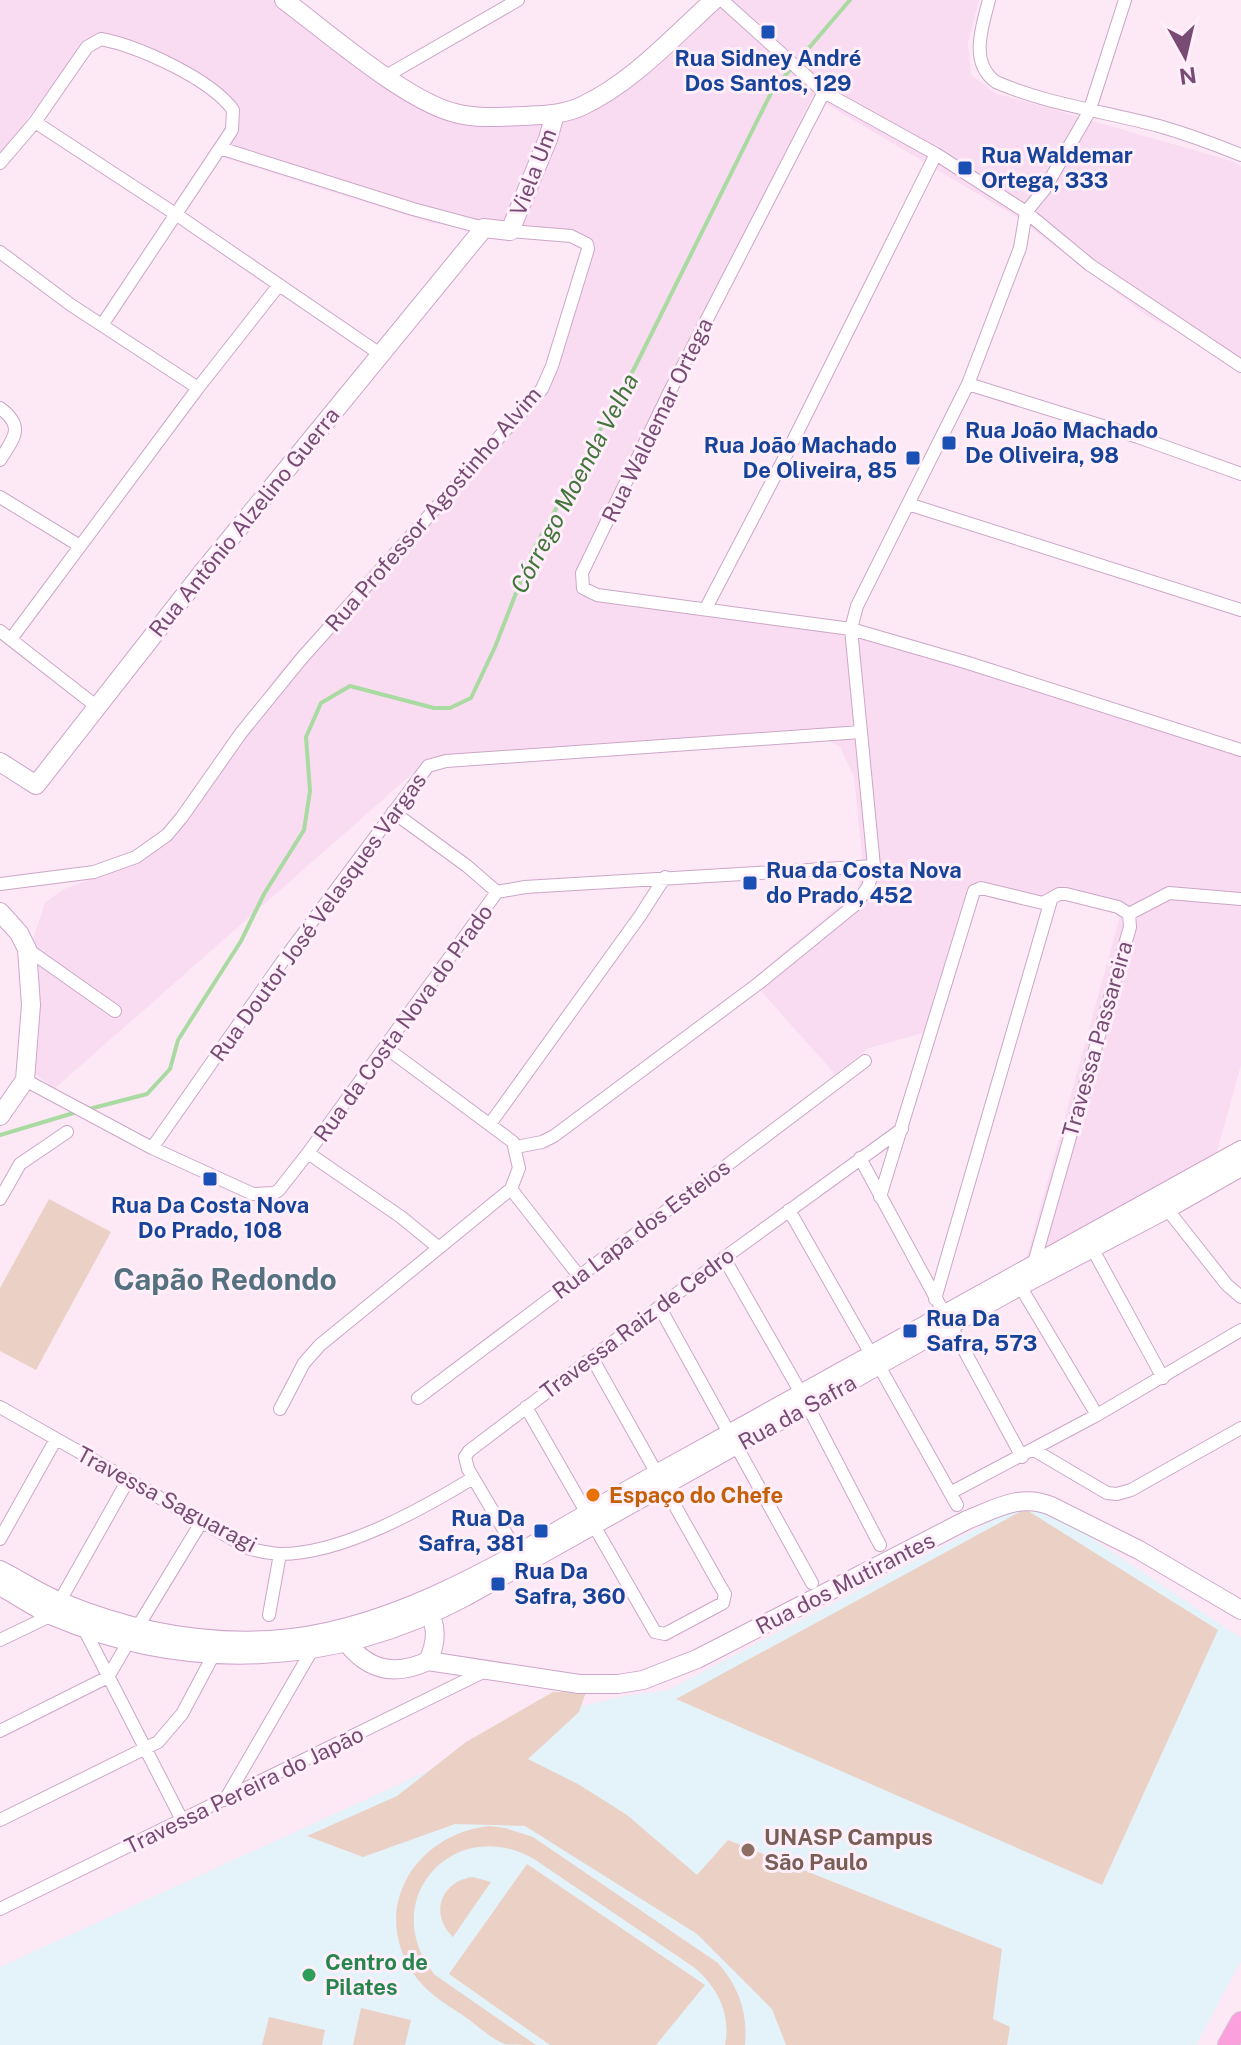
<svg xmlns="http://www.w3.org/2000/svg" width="1241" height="2045" viewBox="0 0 1241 2045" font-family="'Public Sans',sans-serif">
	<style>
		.residential { fill: #fadcf2 }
		.education { fill: #e4f2fa }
		.green { fill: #ebd1c5 }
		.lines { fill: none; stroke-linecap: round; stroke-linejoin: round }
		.stream { stroke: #a9daa1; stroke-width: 4 }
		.street-casing { stroke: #cba7c6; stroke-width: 14 }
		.secondary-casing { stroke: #cea5c9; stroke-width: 20 }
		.primary-casing { stroke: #d4c5d3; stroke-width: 22 }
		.street { stroke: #fff; stroke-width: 12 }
		.secondary { stroke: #fff; stroke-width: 18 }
		.primary { stroke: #fc9fdd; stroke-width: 20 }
		.transit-dot { fill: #1a4fb4; stroke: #ffeffa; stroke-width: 3 }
		.food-dot { fill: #e8710a; stroke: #ffeffa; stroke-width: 3 }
		.education-dot { fill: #8d6e63; stroke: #ffeffa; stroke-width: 3 }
		.leisure-dot { fill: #2e9e5b; stroke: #ffeffa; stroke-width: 3 }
		.labels { text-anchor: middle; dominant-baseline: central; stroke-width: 6; stroke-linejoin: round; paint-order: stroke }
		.transit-label { font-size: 22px; font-weight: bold; fill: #164399; stroke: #ffeffa; text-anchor: start }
		.street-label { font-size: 22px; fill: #784b75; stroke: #ffeffa }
		.food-label { font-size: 22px; font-weight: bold; fill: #c56008; stroke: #ffeffa; text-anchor: start }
		.education-label { font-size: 22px; font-weight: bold; fill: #785e54; stroke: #ffeffa; text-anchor: start }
		.leisure-label { font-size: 22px; font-weight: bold; fill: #27864d; stroke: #ffeffa; text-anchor: start }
		.water-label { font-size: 24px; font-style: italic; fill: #42763a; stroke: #ffeffa }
		.district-label { font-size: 30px; font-weight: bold; fill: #55707f; stroke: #ffeffa }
	</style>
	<rect width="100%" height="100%" fill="#fde8f6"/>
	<path class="residential" d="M0,0H272L430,114L463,121L574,114L705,0H979L968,43L971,75L995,93L1232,161L1241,167V369L1179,332L1150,318L1015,216L813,96L575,580L578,593L594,599L839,633L978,665L1241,745V1065L1216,1155L1026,1260L1121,912L1059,891L1031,901L968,887L923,1033L869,1048L835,1074L751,980L857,891L863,867L854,777L840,747L826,739L420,767L54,1089L29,1069L31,945L45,903L62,890L111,871L158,842L281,670L540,385L582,254L578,243L560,239L431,223L209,153L231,117L221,99L154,61L86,41L0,155Z"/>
	<path class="education" d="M1020,1506L1057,1515L1241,1638V1961L1196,2045H0V1967L496,1740L543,1715L626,1696L668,1690Z"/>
	<path class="green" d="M49,1199L111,1232L36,1370L0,1351V1288Z
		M1025,1509L1218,1630L1102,1885L676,1699Z
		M553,1692H586L579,1712L528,1759L578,1784L627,1815L697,1875L728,1840L1002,1949L993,2019L1010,2027L1007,2045H786L772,2009L697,1934L525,1826L455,1824L363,1857L307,1836L397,1796L466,1742Z
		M490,1826L505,1828L533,1837L718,1963C739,1987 748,2013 745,2045H725C731,2014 718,1988 695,1968L534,1859C453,1813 375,1902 435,1975L536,2045C527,2045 513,2045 505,2044C491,2039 477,2025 464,2016C446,2004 425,1992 413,1973C369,1907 417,1833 490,1826Z
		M527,1864L705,1985L656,2045H550L449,1974Z
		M473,1877L491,1882L453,1937C429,1914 441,1881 473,1877Z
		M361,2008L411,2020L405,2045H353Z
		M269,2017L325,2030L322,2045H262Z"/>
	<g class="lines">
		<path class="stream" d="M89,1109L147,1094L170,1069L178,1040L241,941L264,894L304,830L310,791L306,737L321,703L350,686L434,708H450L471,698L495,647L532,552L635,367L772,91L850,0
			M0,1135L77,1112"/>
		<g class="street-casing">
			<path id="street" d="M722,0L824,92L936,154L1026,212L1090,265L1241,366
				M989,0C982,27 969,63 996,82C1049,105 1104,111 1159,126C1187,134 1214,144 1241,155
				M386,76L518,0
				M824,92L669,393L582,573L583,588L597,595L851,629L965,662L1241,750
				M35,122L177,215L380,354
				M220,148L413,209L484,228
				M0,163L35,122L87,47L101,39C138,46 211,79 233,110L232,130L102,325
				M1026,212L1044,190L1089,112L1125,0
				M0,252L71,305L198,388
				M968,384L1138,437L1241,474
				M0,408C26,427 13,439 0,460
				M0,497L80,546
				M908,504L1241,610
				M706,608L787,453L936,154
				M0,631L96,706
				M11,639L198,388L279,285
				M393,812L467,866L497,892
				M0,884L94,872L136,857L167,835L182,817L241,733L302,658L542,389L552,366L588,249L587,244L571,236L510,231
				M1129,914L1169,893L1241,899
				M27,949L115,1011
				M385,1047L513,1142L519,1168L511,1189L579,1276
				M25,1080L152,1148L253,1194L274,1193L279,1190L308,1153L497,892L525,887L874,866
				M490,1124L640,916L665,877
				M516,1147L542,1142L554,1136L759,983L856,904L868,887L874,866L851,629L857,606L968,384L1020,248L1026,212
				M152,1148L282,962L428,766L446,761L861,732
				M308,1153L401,1217L439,1248
				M860,1158L1022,1457
				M880,1197L974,891L981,888L1043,903L1059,894H1066L1118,907L1129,914
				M0,1199L20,1164L67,1132
				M1167,1209L1227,1285L1241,1297
				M789,1210L871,1354
				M1092,1248L1163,1378
				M724,1258L801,1393L880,1545
				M1034,1263L1130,927L1129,914
				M1020,1286L1097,1415
				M935,1299L1051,900
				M660,1308L812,1583
				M879,1366L957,1505
				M418,1398L865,1061
				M0,1407L250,1549C260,1551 271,1554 281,1554C342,1554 422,1509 473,1478
				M526,1407L655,1632L665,1634L723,1603L725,1594L719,1584L592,1358
				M280,1409L304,1363L320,1345L511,1189
				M1034,1450L1107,1493L1117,1494L1131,1490L1241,1428
				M950,1493L1097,1415L1241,1330
				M0,1539L56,1439
				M517,1552L468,1469L465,1457L469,1451L724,1258L902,1129
				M269,1615L280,1554
				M82,1625L182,1820
				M137,1628L202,1521
				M0,1640L52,1615L128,1480
				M0,1731L108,1677L129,1641
				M225,1800L312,1650
				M0,1820L158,1742L182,1714L214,1654
				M0,1909L485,1671"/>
		</g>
		<g class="secondary-casing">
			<path id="secondary" d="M284,0C327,32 406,101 455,113C477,119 500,117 522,116C542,115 563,115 582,106C632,83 673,37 714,0
				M0,762L36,785L202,573L484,228L510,231L548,139L555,114
				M0,912L19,933L27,949L31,1005L25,1080L0,1116
				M0,1570C20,1580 40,1594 61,1602C128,1630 198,1644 270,1640C409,1632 541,1537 660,1472C854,1365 1047,1256 1241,1150
				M0,1586C18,1596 35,1608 53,1616C190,1674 335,1666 465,1597L1020,1286L1167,1209L1241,1167
				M347,1643C369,1671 396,1676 428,1661C437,1642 438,1625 426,1608
				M428,1661L579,1684H618L643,1680L697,1659L967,1520C995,1509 1021,1493 1051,1506L1139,1550L1241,1610"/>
		</g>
		<g class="primary-casing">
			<path id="primary" d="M1228,2045L1241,2022"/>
		</g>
		<use href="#street" class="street"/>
		<use href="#secondary" class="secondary"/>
		<use href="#primary" class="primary"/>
	</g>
	<g class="transit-dot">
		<rect x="760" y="24" width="16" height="16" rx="4"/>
		<rect x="957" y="160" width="16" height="16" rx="4"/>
		<rect x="941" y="435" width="16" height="16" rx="4"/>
		<rect x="905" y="450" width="16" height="16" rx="4"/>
		<rect x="742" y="875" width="16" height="16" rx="4"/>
		<rect x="202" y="1171" width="16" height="16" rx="4"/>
		<rect x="902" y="1323" width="16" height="16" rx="4"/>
		<rect x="533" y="1523" width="16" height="16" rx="4"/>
		<rect x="490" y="1576" width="16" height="16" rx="4"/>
	</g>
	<circle class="food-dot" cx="593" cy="1495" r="8"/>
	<circle class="education-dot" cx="748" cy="1850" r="8"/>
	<circle class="leisure-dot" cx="309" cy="1975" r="8"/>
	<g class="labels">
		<g class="transit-label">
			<text x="768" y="58" text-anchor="middle">Rua Sidney André<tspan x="768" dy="25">Dos Santos, 129</tspan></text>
			<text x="981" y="155">Rua Waldemar<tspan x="981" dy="25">Ortega, 333</tspan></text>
			<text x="965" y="430">Rua João Machado<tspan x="965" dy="25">De Oliveira, 98</tspan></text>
			<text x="897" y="445" text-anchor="end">Rua João Machado<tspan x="897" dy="25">De Oliveira, 85</tspan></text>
			<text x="766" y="870">Rua da Costa Nova<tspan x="766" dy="25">do Prado, 452</tspan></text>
			<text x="210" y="1205" text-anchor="middle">Rua Da Costa Nova<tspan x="210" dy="25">Do Prado, 108</tspan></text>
			<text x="926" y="1318">Rua Da<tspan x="926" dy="25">Safra, 573</tspan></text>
			<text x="525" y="1518" text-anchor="end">Rua Da<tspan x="525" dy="25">Safra, 381</tspan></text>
			<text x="514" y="1571">Rua Da<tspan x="514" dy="25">Safra, 360</tspan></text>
		</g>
		<g class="street-label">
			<text transform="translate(533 172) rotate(-69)">Viela Um</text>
			<text transform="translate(657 420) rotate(-64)">Rua Waldemar Ortega</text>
			<text transform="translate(433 509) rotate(-49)">Rua Professor Agostinho Alvim</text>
			<text transform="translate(244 522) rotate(-51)">Rua Antônio Alzelino Guerra</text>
			<text transform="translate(318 917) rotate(-54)">Rua Doutor José Velasques Vargas</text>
			<text transform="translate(403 1023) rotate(-54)">Rua da Costa Nova do Prado</text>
			<text transform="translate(1097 1039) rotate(-74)">Travessa Passareira</text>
			<text transform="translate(641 1229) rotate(-37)">Rua Lapa dos Esteios</text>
			<text transform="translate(637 1323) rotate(-37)">Travessa Raiz de Cedro</text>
			<text transform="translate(797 1412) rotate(-29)">Rua da Safra</text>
			<text transform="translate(167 1499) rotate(28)">Travessa Saguaragi</text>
			<text transform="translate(845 1583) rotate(-27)">Rua dos Mutirantes</text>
			<text transform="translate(244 1790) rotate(-26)">Travessa Pereira do Japão</text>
		</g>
		<g class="food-label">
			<text x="609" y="1495">Espaço do Chefe</text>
		</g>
		<g class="education-label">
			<text x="764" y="1837">UNASP Campus<tspan x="764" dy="25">São Paulo</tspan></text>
		</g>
		<g class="leisure-label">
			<text x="325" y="1962">Centro de<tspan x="325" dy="25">Pilates</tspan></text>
		</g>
		<g class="water-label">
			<text transform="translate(574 483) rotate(-62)">Córrego Moenda Velha</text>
		</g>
		<g class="district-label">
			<text x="225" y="1279">Capão Redondo</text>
		</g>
	</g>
	<g transform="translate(1185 56) rotate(172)" stroke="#ffeffa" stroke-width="6" paint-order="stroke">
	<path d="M0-6L14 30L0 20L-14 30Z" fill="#784b75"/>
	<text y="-12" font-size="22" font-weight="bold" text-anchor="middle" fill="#784b75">N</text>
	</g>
</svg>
